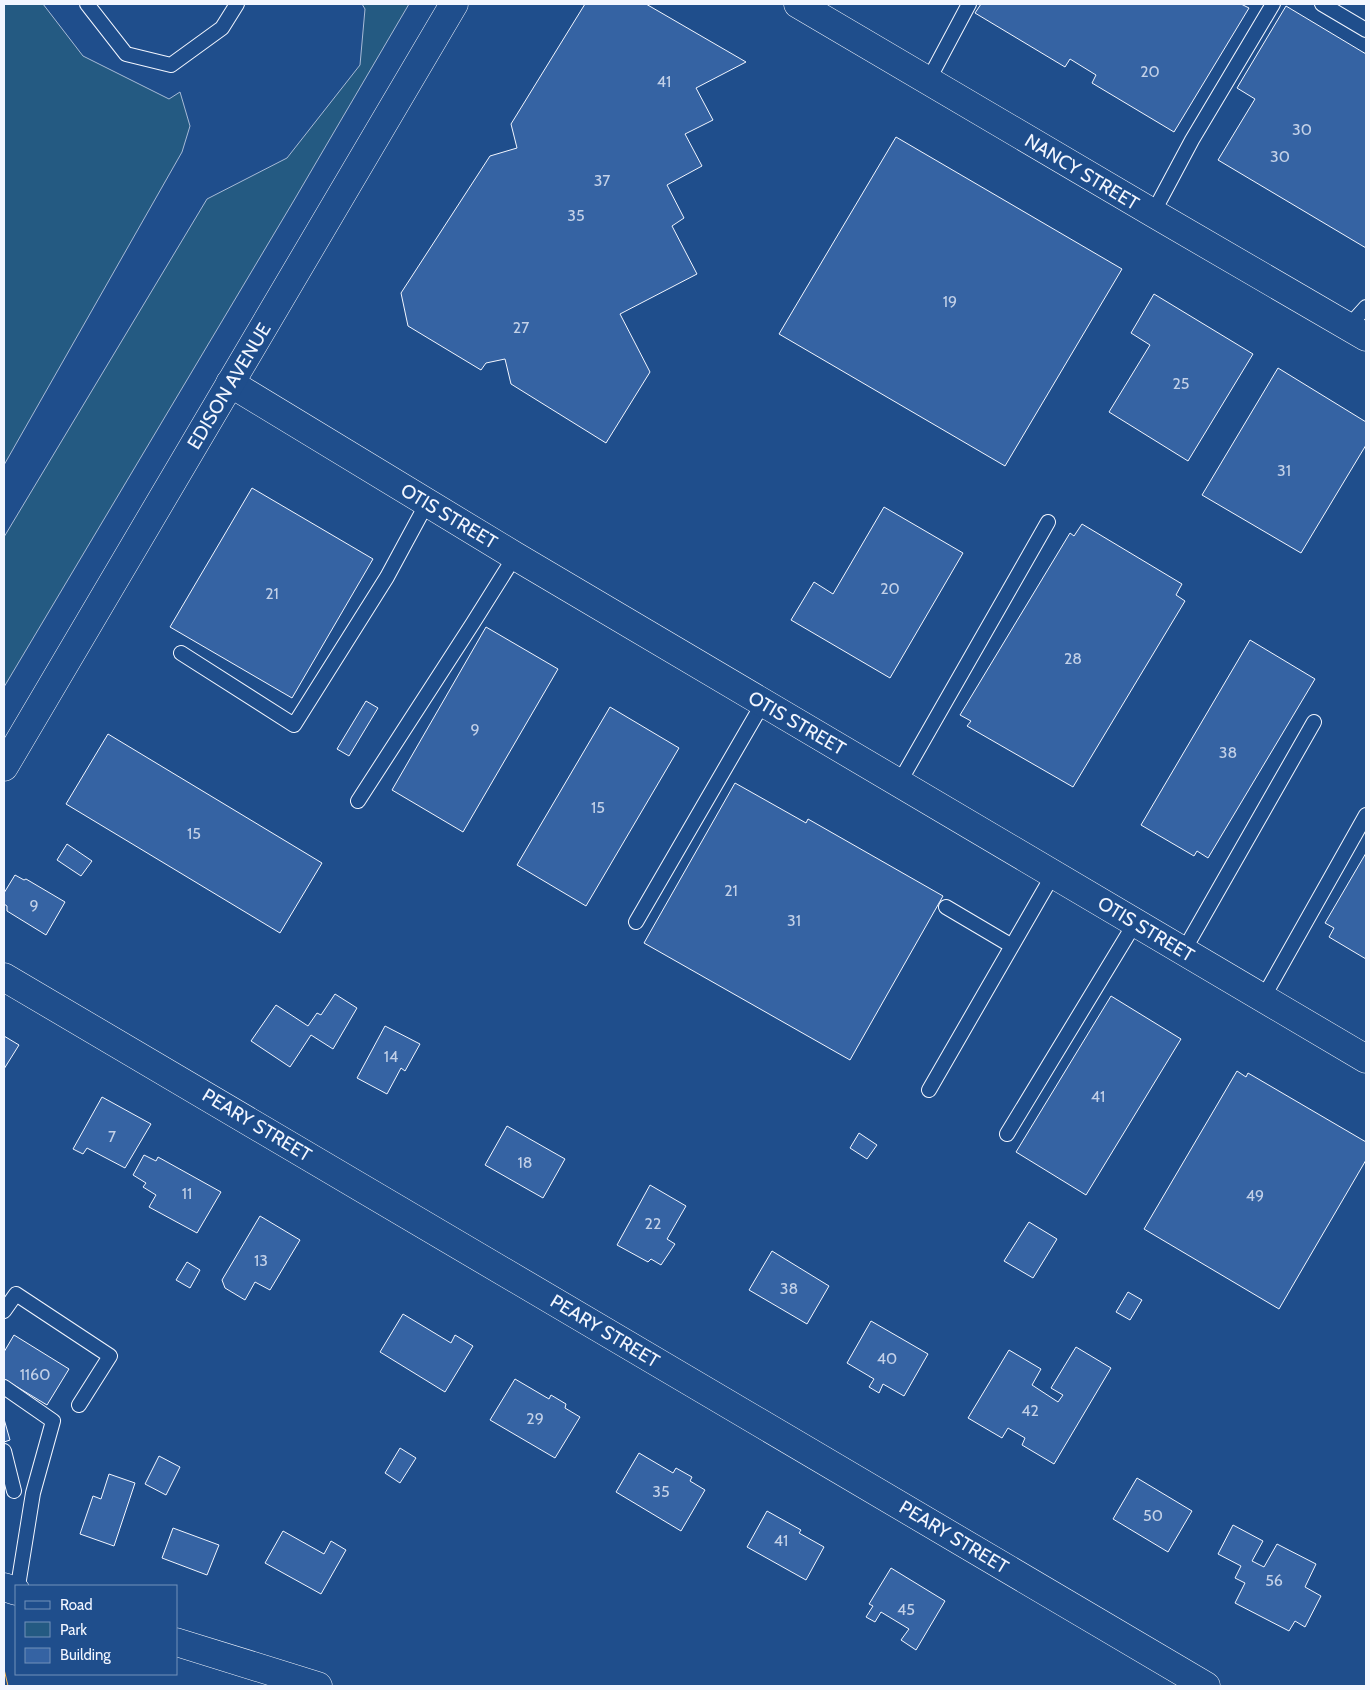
<svg xmlns="http://www.w3.org/2000/svg" width="1370" height="1690" viewBox="0 0 1370 1690" font-family="Cabin,sans-serif">
	<style>
		.green { fill: #245a82; stroke: #a8bbd7 }
		.building { fill: #3563a3; stroke: #f2f6ff }
		.lines { fill: none; stroke-linecap: round; stroke-linejoin: round }
		.lane-casing { stroke: #f2f6ff; stroke-width: 16 }
		.street-casing { stroke: #f2f6ff; stroke-width: 29 }
		.secondary-casing { stroke: #f2f6ff; stroke-width: 29 }
		.lane { stroke: #1f4e8c; stroke-width: 14 }
		.street { stroke: #1f4e8c; stroke-width: 28 }
		.secondary { stroke: #1f4e8c; stroke-width: 28 }
		.power { stroke: #ffb74d; stroke-width: 1; stroke-dasharray: 18 4 2.5 4; stroke-linecap: butt }
		.labels { text-anchor: middle; dominant-baseline: central; stroke-width: 4; stroke-linejoin: round; paint-order: stroke }
		.number-label { font-size: 16px; fill: #c3d1e8 }
		.street-label { font-size: 19px; fill: #f2f6ff; stroke: #1f4e8c }
	</style>
	<rect width="100%" height="100%" fill="#1f4e8c"/>
	<path class="green" d="M4,4H43L83,56L169,99L180,92L190,126L182,152L4,465Z
		M362,4H409L293,202L4,687V537L207,199L287,158L360,65L365,9Z"/>
	<path class="building" d="M585,4H646L746,62L696,88L713,120L685,134L702,166L667,185L684,218L672,226L697,274L620,314L650,372L606,443L511,384L505,359L486,363L481,370L408,326L401,293L490,156L517,148L511,124Z
		M981,4H1241L1249,8L1174,132L1092,83L1096,75L1070,59L1065,67L975,13Z
		M1286,6L1366,54V248L1218,160L1255,99L1237,88Z
		M896,137L1122,269L1005,466L779,334Z
		M1154,294L1253,354L1188,461L1109,412L1150,345L1131,333Z
		M1278,368L1366,422V445L1301,553L1202,495Z
		M252,488L373,559L292,698L170,627Z
		M884,507L963,553L890,678L791,620L814,582L833,594Z
		M1082,524L1182,584L1176,595L1185,601L1073,787L967,726L971,721L960,715L1070,533L1074,536Z
		M486,627L558,669L463,832L392,790Z
		M1250,640L1315,679L1208,858L1197,851L1194,856L1141,825Z
		M366,701L378,708L349,756L337,749Z
		M610,707L679,748L586,906L517,865Z
		M108,734L322,863L280,933L66,804Z
		M735,783L806,823L808,819L943,896L850,1060L644,943Z
		M67,844L92,861L81,876L57,860Z
		M1366,853V959L1329,937L1334,928L1325,923Z
		M15,875L24,880L26,879L65,902L46,935L7,911V906L4,904V893Z
		M335,994L357,1008L333,1049L311,1035L290,1067L251,1041L276,1005L308,1026L317,1013L321,1015Z
		M1111,996L1181,1039L1086,1195L1016,1152Z
		M385,1026L420,1044L405,1071L401,1068L387,1094L357,1078Z
		M4,1036L19,1045L4,1069Z
		M1237,1071L1246,1077L1248,1073L1366,1142V1160L1279,1309L1144,1229Z
		M102,1097L151,1124L125,1168L87,1148L83,1154L73,1149Z
		M507,1126L565,1159L543,1198L485,1165Z
		M859,1133L877,1145L867,1159L850,1148Z
		M144,1155L156,1161L158,1157L221,1192L197,1233L149,1207L156,1195L143,1187L146,1183L133,1175Z
		M650,1185L686,1206L667,1239L675,1244L661,1265L651,1259L648,1262L617,1245Z
		M260,1216L300,1240L270,1290L255,1282L245,1300L225,1288L222,1280Z
		M1029,1222L1057,1239L1033,1278L1004,1261Z
		M772,1251L829,1286L807,1324L749,1290Z
		M187,1262L200,1270L190,1288L176,1280Z
		M1128,1292L1142,1300L1130,1320L1116,1312Z
		M403,1314L451,1343L455,1335L473,1346L445,1392L380,1352Z
		M871,1321L928,1354L904,1396L883,1384L879,1393L869,1387L874,1379L847,1363Z
		M14,1335L69,1369L47,1405L4,1379V1352Z
		M1076,1347L1111,1368L1054,1464L1022,1445L1025,1438L1008,1428L1002,1438L968,1418L1009,1350L1041,1369L1032,1385L1058,1402L1063,1395L1051,1388Z
		M515,1379L549,1399L551,1395L566,1404L565,1408L580,1417L555,1458L490,1420Z
		M4,1419L10,1440L4,1442Z
		M400,1448L416,1458L400,1483L385,1473Z
		M639,1453L673,1473L676,1468L692,1477L690,1481L705,1490L681,1531L616,1492Z
		M159,1456L180,1467L166,1495L145,1484Z
		M109,1474L135,1483L114,1546L80,1534L93,1496L101,1499Z
		M1137,1478L1192,1511L1168,1552L1113,1519Z
		M767,1511L801,1530L799,1533L824,1547L806,1580L747,1547Z
		M1233,1525L1263,1541L1252,1561L1264,1567L1277,1544L1316,1564L1305,1587L1321,1596L1305,1627L1295,1621L1289,1631L1235,1603L1245,1583L1235,1578L1241,1566L1218,1554Z
		M173,1528L219,1545L207,1575L162,1558Z
		M283,1531L324,1554L331,1541L346,1550L321,1594L265,1563Z
		M891,1568L945,1601L916,1650L901,1640L909,1629L881,1612L875,1622L866,1617L873,1606L869,1604Z"/>
	<g class="lines">
		<g class="lane-casing">
			<path id="lane" d="M87,4L126,54L171,65L222,28L237,4
				M1322,4L1366,30
				M928,81L969,4
				M1153,213L1192,140L1273,4
				M1348,327L1366,307
				M181,653L294,725L387,577L427,503
				M899,783L1048,522
				M358,801L473,623L515,556
				M946,907L1012,946
				M636,922L763,703
				M1183,952L1314,722
				M1263,998L1366,815
				M929,1090L1054,873
				M1007,1134L1135,923
				M4,1311L16,1294L110,1356L79,1405
				M4,1387L53,1421L33,1493L18,1586
				M4,1451L14,1491"/>
		</g>
		<g class="street-casing">
			<path id="street" d="M798,4L1153,213L1366,337
				M230,383L515,556L1366,1059
				M4,977L1206,1686"/>
		</g>
		<g class="secondary-casing">
			<path id="secondary" d="M4,767L454,4
				M4,1587L16,1591
				M176,1642L318,1686"/>
		</g>
		<use href="#lane" class="lane"/>
		<use href="#street" class="street"/>
		<use href="#secondary" class="secondary"/>
		<path class="power" d="M4,1669L8,1686"/>
	</g>
	<g class="labels">
		<g class="number-label">
			<text x="1150" y="71">20</text>
			<text x="664" y="81">41</text>
			<text x="1302" y="129">30</text>
			<text x="1280" y="156">30</text>
			<text x="602" y="180">37</text>
			<text x="576" y="215">35</text>
			<text x="950" y="301">19</text>
			<text x="521" y="327">27</text>
			<text x="1181" y="383">25</text>
			<text x="1284" y="470">31</text>
			<text x="890" y="588">20</text>
			<text x="272" y="593">21</text>
			<text x="1073" y="658">28</text>
			<text x="475" y="729">9</text>
			<text x="1228" y="752">38</text>
			<text x="598" y="807">15</text>
			<text x="194" y="833">15</text>
			<text x="731" y="890">21</text>
			<text x="34" y="905">9</text>
			<text x="794" y="920">31</text>
			<text x="391" y="1056">14</text>
			<text x="1098" y="1096">41</text>
			<text x="112" y="1136">7</text>
			<text x="525" y="1162">18</text>
			<text x="187" y="1193">11</text>
			<text x="1255" y="1195">49</text>
			<text x="653" y="1223">22</text>
			<text x="261" y="1260">13</text>
			<text x="789" y="1288">38</text>
			<text x="887" y="1358">40</text>
			<text x="35" y="1374">1160</text>
			<text x="1030" y="1410">42</text>
			<text x="535" y="1418">29</text>
			<text x="661" y="1491">35</text>
			<text x="1153" y="1515">50</text>
			<text x="781" y="1540">41</text>
			<text x="1274" y="1580">56</text>
			<text x="906" y="1609">45</text>
		</g>
		<g class="street-label">
			<text transform="translate(1082 172) rotate(31)">NANCY STREET</text>
			<text transform="translate(229 386) rotate(-59)">EDISON AVENUE</text>
			<text transform="translate(449 516) rotate(31)">OTIS STREET</text>
			<text transform="translate(797 723) rotate(30)">OTIS STREET</text>
			<text transform="translate(1146 929) rotate(31)">OTIS STREET</text>
			<text transform="translate(257 1125) rotate(31)">PEARY STREET</text>
			<text transform="translate(605 1331) rotate(31)">PEARY STREET</text>
			<text transform="translate(954 1537) rotate(31)">PEARY STREET</text>
		</g>
	</g>
	<rect width="1370" height="1690" fill="none" stroke="#f2f6ff" stroke-width="10"/>
	<rect x="15" y="1585" width="162" height="90" fill="#1f4e8c" stroke="#7391ba"/>
	<rect x="25" y="1601" width="25" height="8" fill="#1f4e8c" stroke="#7391ba"/>
	<text x="60" y="1610" font-size="15" fill="#f2f6ff">Road</text>
	<rect x="25" y="1622" width="25" height="15" fill="#245a82" stroke="#7391ba"/>
	<text x="60" y="1635" font-size="15" fill="#f2f6ff">Park</text>
	<rect x="25" y="1648" width="25" height="15" fill="#3563a3" stroke="#7391ba"/>
	<text x="60" y="1660" font-size="15" fill="#f2f6ff">Building</text>
</svg>
